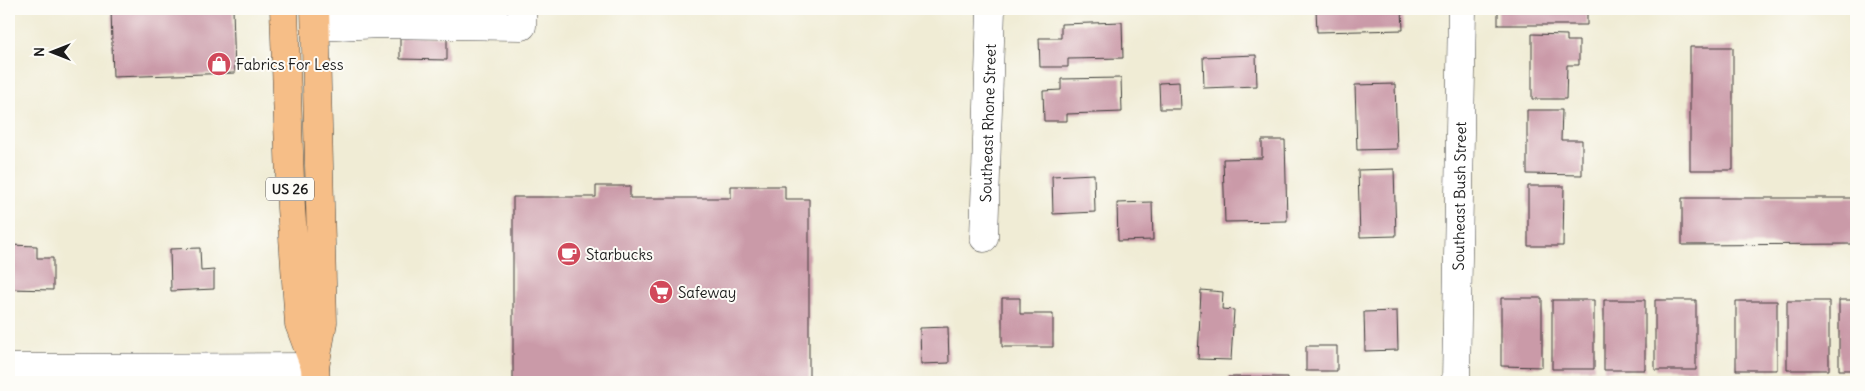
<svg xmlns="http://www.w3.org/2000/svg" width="1865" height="391" viewBox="0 0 1865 391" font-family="Delius,sans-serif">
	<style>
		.building { fill: #ca9aa8 }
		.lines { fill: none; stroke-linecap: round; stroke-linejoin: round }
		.minor-casing { stroke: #3c3b38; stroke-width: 29 }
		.major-casing { stroke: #3c3b38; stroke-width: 29 }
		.minor { stroke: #fff; stroke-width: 28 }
		.major { stroke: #f6be87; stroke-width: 28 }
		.labels { text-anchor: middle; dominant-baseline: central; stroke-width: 4; stroke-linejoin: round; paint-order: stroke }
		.shield { fill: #fdfcf7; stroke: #605f5e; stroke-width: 1 }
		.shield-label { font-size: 14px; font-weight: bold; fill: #1c1c1c }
		.poi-label { font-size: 15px; fill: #1c1c1c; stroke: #fdfcf7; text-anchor: start }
		.street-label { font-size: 15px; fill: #1c1c1c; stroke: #fdfcf7 }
	</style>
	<rect width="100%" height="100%" fill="#fdfcf7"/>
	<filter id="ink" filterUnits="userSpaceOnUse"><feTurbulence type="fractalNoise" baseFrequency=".02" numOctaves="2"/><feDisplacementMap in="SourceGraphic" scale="10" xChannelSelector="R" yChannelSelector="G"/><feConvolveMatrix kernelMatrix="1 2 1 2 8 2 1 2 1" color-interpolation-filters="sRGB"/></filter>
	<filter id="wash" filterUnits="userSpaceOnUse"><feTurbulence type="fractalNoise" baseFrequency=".0096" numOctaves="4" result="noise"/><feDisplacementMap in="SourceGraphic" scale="20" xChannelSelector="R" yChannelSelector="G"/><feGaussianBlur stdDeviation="1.12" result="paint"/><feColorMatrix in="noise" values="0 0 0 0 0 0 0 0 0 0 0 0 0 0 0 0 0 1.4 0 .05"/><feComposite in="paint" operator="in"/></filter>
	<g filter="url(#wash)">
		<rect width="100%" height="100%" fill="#f0ecd5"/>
		<g id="blocks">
			<path class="building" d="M111,9H233L235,73L113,77Z
				M1316,9H1402L1403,30L1317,32Z
				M1498,9H1587V25H1498Z
				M1122,22L1123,58L1068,59V67H1040L1039,38H1061V24Z
				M1532,34L1567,35V41H1579V65H1567L1566,99H1532Z
				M400,36L447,37V60L400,59Z
				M1690,47H1733V170H1690Z
				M1256,55L1257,86L1204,88L1203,57Z
				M1121,78L1122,112L1067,114V121H1044L1043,91L1061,90V79Z
				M1179,82L1180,109H1160L1159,83Z
				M1395,84L1397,149L1357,150L1355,85Z
				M1527,110H1562L1561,140H1582V175L1527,174Z
				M1262,140H1285L1287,221L1225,222L1223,159L1262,158Z
				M1394,169L1396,236L1360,237L1358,170Z
				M1094,174L1095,212L1053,214L1052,176Z
				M596,186H630V198H731V186H785V199H809V382H513V197H596Z
				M1528,186H1564L1563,246H1528Z
				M1682,198H1856V244L1682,245Z
				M1152,202L1153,240L1118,241L1117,203Z
				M9,245L37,246V258H53V290L9,289Z
				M200,248L201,271L214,270V289L171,291L170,249Z
				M1201,290L1223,292L1222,309L1234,310L1231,360L1198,359Z
				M1002,298H1020V314H1053V347H1002Z
				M1501,298H1542V367L1501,366Z
				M1552,300H1594V369H1552Z
				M1604,300H1645V370H1604Z
				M1655,300H1696V370H1655Z
				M1839,300H1856V370H1839Z
				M1736,301H1777V370H1736Z
				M1787,301H1829V370H1787Z
				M1397,311L1398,350L1365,351L1364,312Z
				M948,327L949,363L921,364L920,328Z
				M1306,346H1337V371H1306Z
				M1228,377H1287V382H1228Z"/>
		</g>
	</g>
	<g filter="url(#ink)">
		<use href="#blocks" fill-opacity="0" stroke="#3c3b38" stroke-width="1"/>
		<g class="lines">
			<g class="minor-casing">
				<g id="minor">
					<path d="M316,27L380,24L522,26V9"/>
					<path id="s1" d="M984,238L991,9"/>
					<path d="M9,368L315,367"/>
					<path id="s2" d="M1456,382L1462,9"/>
				</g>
			</g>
			<g class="major-casing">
				<path id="major" d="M284,9L291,208L299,324L314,364
					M315,9L323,322L315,367L316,382"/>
			</g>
			<use href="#minor" class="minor"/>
			<use href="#major" class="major"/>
		</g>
	</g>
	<defs>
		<g id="shop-disc" transform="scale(1.25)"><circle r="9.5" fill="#d1495b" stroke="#fdfcf7"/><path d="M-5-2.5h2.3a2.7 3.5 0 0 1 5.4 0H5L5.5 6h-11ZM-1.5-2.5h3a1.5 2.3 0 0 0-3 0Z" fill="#fff"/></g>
		<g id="cafe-disc" transform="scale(1.25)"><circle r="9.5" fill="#d1495b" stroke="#fdfcf7"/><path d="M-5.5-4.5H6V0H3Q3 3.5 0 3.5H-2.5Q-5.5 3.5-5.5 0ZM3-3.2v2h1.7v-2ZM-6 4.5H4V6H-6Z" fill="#fff"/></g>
		<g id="supermarket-disc" transform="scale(1.25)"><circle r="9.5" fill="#d1495b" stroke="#fdfcf7"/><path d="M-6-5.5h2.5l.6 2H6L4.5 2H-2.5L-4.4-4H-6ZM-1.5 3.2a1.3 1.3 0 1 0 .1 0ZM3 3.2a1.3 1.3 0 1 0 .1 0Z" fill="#fff"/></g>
	</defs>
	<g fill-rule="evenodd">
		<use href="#shop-disc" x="219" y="64"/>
		<use href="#cafe-disc" x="569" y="254"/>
		<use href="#supermarket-disc" x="661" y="292"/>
	</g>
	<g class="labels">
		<rect class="shield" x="266" y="177.5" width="48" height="23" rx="4"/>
		<g class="shield-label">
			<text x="290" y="189">US 26</text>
		</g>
		<g class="poi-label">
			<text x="236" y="64">Fabrics For Less</text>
			<text x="586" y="254">Starbucks</text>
			<text x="678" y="292">Safeway</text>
		</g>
		<g class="street-label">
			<text stroke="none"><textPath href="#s1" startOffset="115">Southeast Rhone Street</textPath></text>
			<text stroke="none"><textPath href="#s2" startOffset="186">Southeast Bush Street</textPath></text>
		</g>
	</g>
	<rect width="1865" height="391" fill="none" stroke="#fdfcf7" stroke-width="30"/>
	<g transform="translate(52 52) rotate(270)" stroke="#fdfcf7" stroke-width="4" paint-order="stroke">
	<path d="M0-4L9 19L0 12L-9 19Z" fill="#1c1c1c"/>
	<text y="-8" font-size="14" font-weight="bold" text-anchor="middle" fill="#1c1c1c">N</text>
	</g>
</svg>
